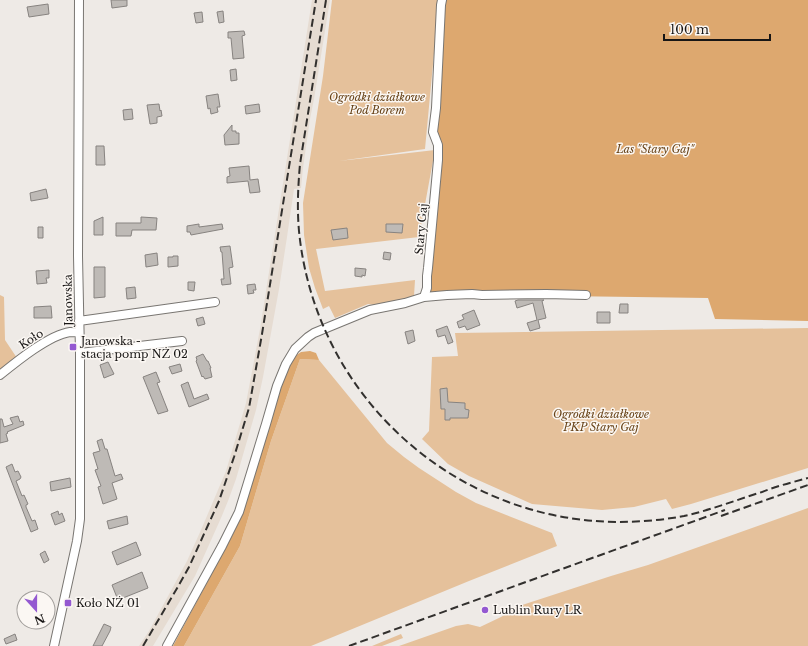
<svg xmlns="http://www.w3.org/2000/svg" width="808" height="646" viewBox="0 0 808 646" font-family="'Libre Baskerville',serif">
	<style>
		.built { fill: #e6dcd2 }
		.green { fill: #e5c19b }
		.forest { fill: #dda86f }
		.building { fill: #bebab6; stroke: #878380 }
		.lines { fill: none; stroke-linecap: round; stroke-linejoin: round }
		.minor-casing { stroke: #797672; stroke-width: 10 }
		.minor { stroke: #fff; stroke-width: 8 }
		.rail { stroke: #32302e; stroke-width: 2; stroke-dasharray: 8 4; stroke-linecap: butt }
		.poi-dot { fill: #9459d1; stroke: #fbf7f3; stroke-width: 1.5 }
		.labels { text-anchor: middle; dominant-baseline: central; stroke-width: 3; stroke-linejoin: round; paint-order: stroke }
		.park-label { font-size: 11px; font-style: italic; fill: #684318; stroke: #fbf7f3 }
		.street-label { font-size: 11px; fill: #181615; stroke: #fbf7f3 }
		.poi-label { font-size: 11px; fill: #181615; stroke: #fbf7f3; text-anchor: start }
	</style>
	<rect width="100%" height="100%" fill="#eeeae6"/>
	<path class="built" d="M312,0H330L314,99L310,119L303,168L301,188L294,189L287,237L279,289L263,377L256,410L236,479L228,501L221,518L195,576L153,646H139L149,631L167,598L187,561L201,530L226,471L246,403L260,329Z"/>
	<path class="green" d="M332,0H439L425,149L339,161L435,150L419,237L316,249L325,291L415,280L414,296L391,302L375,305L368,304L335,318L329,306L323,309L315,288L309,268L304,235L303,203L323,76Z
		M0,295L4,297L5,340L17,358L0,371Z
		M808,328V468L691,504L672,509L666,499L634,507L602,510L532,504L469,476L448,464L422,439L429,431L432,357L458,356L455,333Z
		M300,359L319,360L387,443L404,457L419,468L456,492L476,503L552,533L557,546L469,581L311,646H184L240,546L271,441Z
		M808,508V646H399L456,626L468,624L480,627L501,617L516,607L611,576L648,565Z
		M401,634L403,638L382,646H372Z"/>
	<path class="forest" d="M446,0H808V321L715,319L708,298L562,296L430,293V269L442,37Z
		M310,351L316,353L319,360L300,359L271,441L240,546L184,646H173L233,534L240,514L280,385L292,358L301,352Z"/>
	<path class="building" d="M111,0H127V6L112,8Z
		M48,4L49,14L29,17L27,7Z
		M223,11L224,22L219,23L217,12Z
		M202,12L203,22L196,23L194,13Z
		M244,31L245,35L242,36L244,58L233,59L231,38H228V32Z
		M236,69L237,80L231,81L230,70Z
		M218,94L220,107H217L218,112L211,114L210,108L208,109L206,96Z
		M159,104L160,111L161,110L162,116L157,117V123L150,124L147,105Z
		M259,104L260,112L246,114L245,106Z
		M132,109L133,119L124,120L123,110Z
		M232,125V131H236V133H239V144L225,145L224,135Z
		M96,146H104L105,165H96Z
		M249,166L250,180L258,179L260,192L250,193L248,181L227,183V177L230,176L229,168Z
		M46,189L48,198L31,201L30,193Z
		M103,217V235H94V221Z
		M141,217L157,218L156,230H132L131,236H116V223H141Z
		M199,224V227L222,224L223,229L191,235L190,232H187V226Z
		M386,224H403L402,233L386,232Z
		M38,227H43V238H38Z
		M347,228L348,238L333,240L331,230Z
		M230,246L233,267L229,268L231,284L222,285L221,279H224L222,252H221L220,247Z
		M384,252L391,253L390,260L383,259Z
		M157,253L158,265L146,267L145,255Z
		M173,256H178V266L168,267V257H173Z
		M94,267H105V297L94,298Z
		M355,268L366,269L365,276L362,275V277L355,276Z
		M49,270V278H46L47,283L37,284L36,271Z
		M188,282H195L194,291L188,290Z
		M255,284L256,290H253L254,293L248,294L247,285Z
		M135,287L136,298L127,299L126,288Z
		M518,300H544L542,301L546,318L538,320L540,328L530,331L527,323L537,320L533,303L517,308L515,301Z
		M620,304H628V313H619Z
		M51,306L52,318H34V307Z
		M474,310L480,325L467,330L465,326L459,328L457,322L464,319L462,315Z
		M597,312H610V323H597Z
		M203,317L205,324L198,326L196,319Z
		M447,326L453,342L448,344L445,335L438,337L436,330Z
		M413,330L415,341L408,344L405,332Z
		M203,354L207,361H208L211,368H210L212,377L205,379L203,376L202,377L196,361L197,360L196,357Z
		M108,362L114,374L104,378L100,365Z
		M180,364L182,371L172,374L169,367Z
		M156,372L160,382L157,383L168,411L158,414L143,377Z
		M188,382L194,399L207,394L209,399L189,407L181,385Z
		M447,388L448,402L465,403V409L469,410L468,418H450V420H445V409H441L440,389Z
		M18,416L20,422L23,421L24,425L7,432L8,433L6,434L8,441L0,443V419H2L4,427L13,424L10,418Z
		M102,439L105,449H107L115,476L121,474L123,479L112,483L117,499L103,504L98,487L101,486L95,470L98,469L93,453L100,451L97,441Z
		M12,464L15,472L18,471L21,477L20,479L16,481L22,496L24,495L28,504L26,505V507L32,521L35,520L38,529L31,532L6,467Z
		M70,478L71,487L51,491L50,482Z
		M58,511L59,515L62,513L65,521L55,525L51,514Z
		M127,516L128,524L109,529L107,521Z
		M136,542L141,555L117,565L112,552Z
		M45,551L49,560L44,563L40,554Z
		M142,572L148,588L118,600L112,585Z
		M104,624L111,627L110,631L102,646H93Z
		M15,634L17,640L6,644L4,639Z"/>
	<g class="lines">
		<g class="minor-casing">
			<path id="minor" d="M424,297L427,288V276L428,268L438,160V145L433,132L436,108L441,5L442,0
				M79,321L215,302
				M80,353L182,341
				M0,375C16,362 49,335 70,332C73,332 76,332 79,333
				M54,646L77,541L80,519V353L78,256L79,0
				M167,646L222,546L239,512L266,424L277,386L286,364L295,349L308,337L314,333L370,310L405,303L424,297L447,295L472,294L482,295L546,294L586,295"/>
		</g>
		<use href="#minor" class="minor"/>
		<path class="rail" d="M326,0L300,164C298,186 297,209 299,231C315,395 453,521 618,522C640,522 663,520 684,516C711,510 736,500 762,492C777,486 793,482 808,478
			M721,516L808,485
			M143,646L176,590L189,567L219,501L234,457L249,408L262,334L316,0
			M349,646L725,510"/>
	</g>
	<g class="poi-dot">
		<rect x="69" y="343" width="8" height="8" rx="2"/>
		<rect x="64" y="599" width="8" height="8" rx="2"/>
		<circle cx="485" cy="610" r="4"/>
	</g>
	<g class="labels">
		<g class="park-label">
			<text x="377" y="97">Ogródki działkowe<tspan x="377" dy="13">Pod Borem</tspan></text>
			<text x="655" y="149">Las "Stary Gaj"</text>
			<text x="601" y="414">Ogródki działkowe<tspan x="601" dy="13">PKP Stary Gaj</tspan></text>
		</g>
		<g class="street-label">
			<text transform="translate(421 229) rotate(-85)">Stary Gaj</text>
			<text transform="translate(68 300) rotate(-91)">Janowska</text>
			<text transform="translate(31 339) rotate(-33)">Koło</text>
		</g>
		<g class="poi-label">
			<text x="81" y="341">Janowska -<tspan x="81" dy="13">stacja pomp NŻ 02</tspan></text>
			<text x="76" y="603">Koło NŻ 01</text>
			<text x="493" y="610">Lublin Rury LR</text>
		</g>
	</g>
	<g transform="translate(36 610) rotate(159)"><circle r="19" fill="#fbf7f3" stroke="#a09d9a"/>
	<path d="M0-3L7 15L0 10L-7 15Z" fill="#9459d1"/>
	<text y="-6" font-size="11" font-weight="bold" text-anchor="middle" fill="#181615">N</text>
	</g>
	<path d="M664 34v6h106v-6" fill="none" stroke="#181615" stroke-width="2"/>
	<text x="670" y="34" font-size="12" fill="#181615" stroke="#fbf7f3" stroke-width="3" paint-order="stroke">100 m</text>
</svg>
